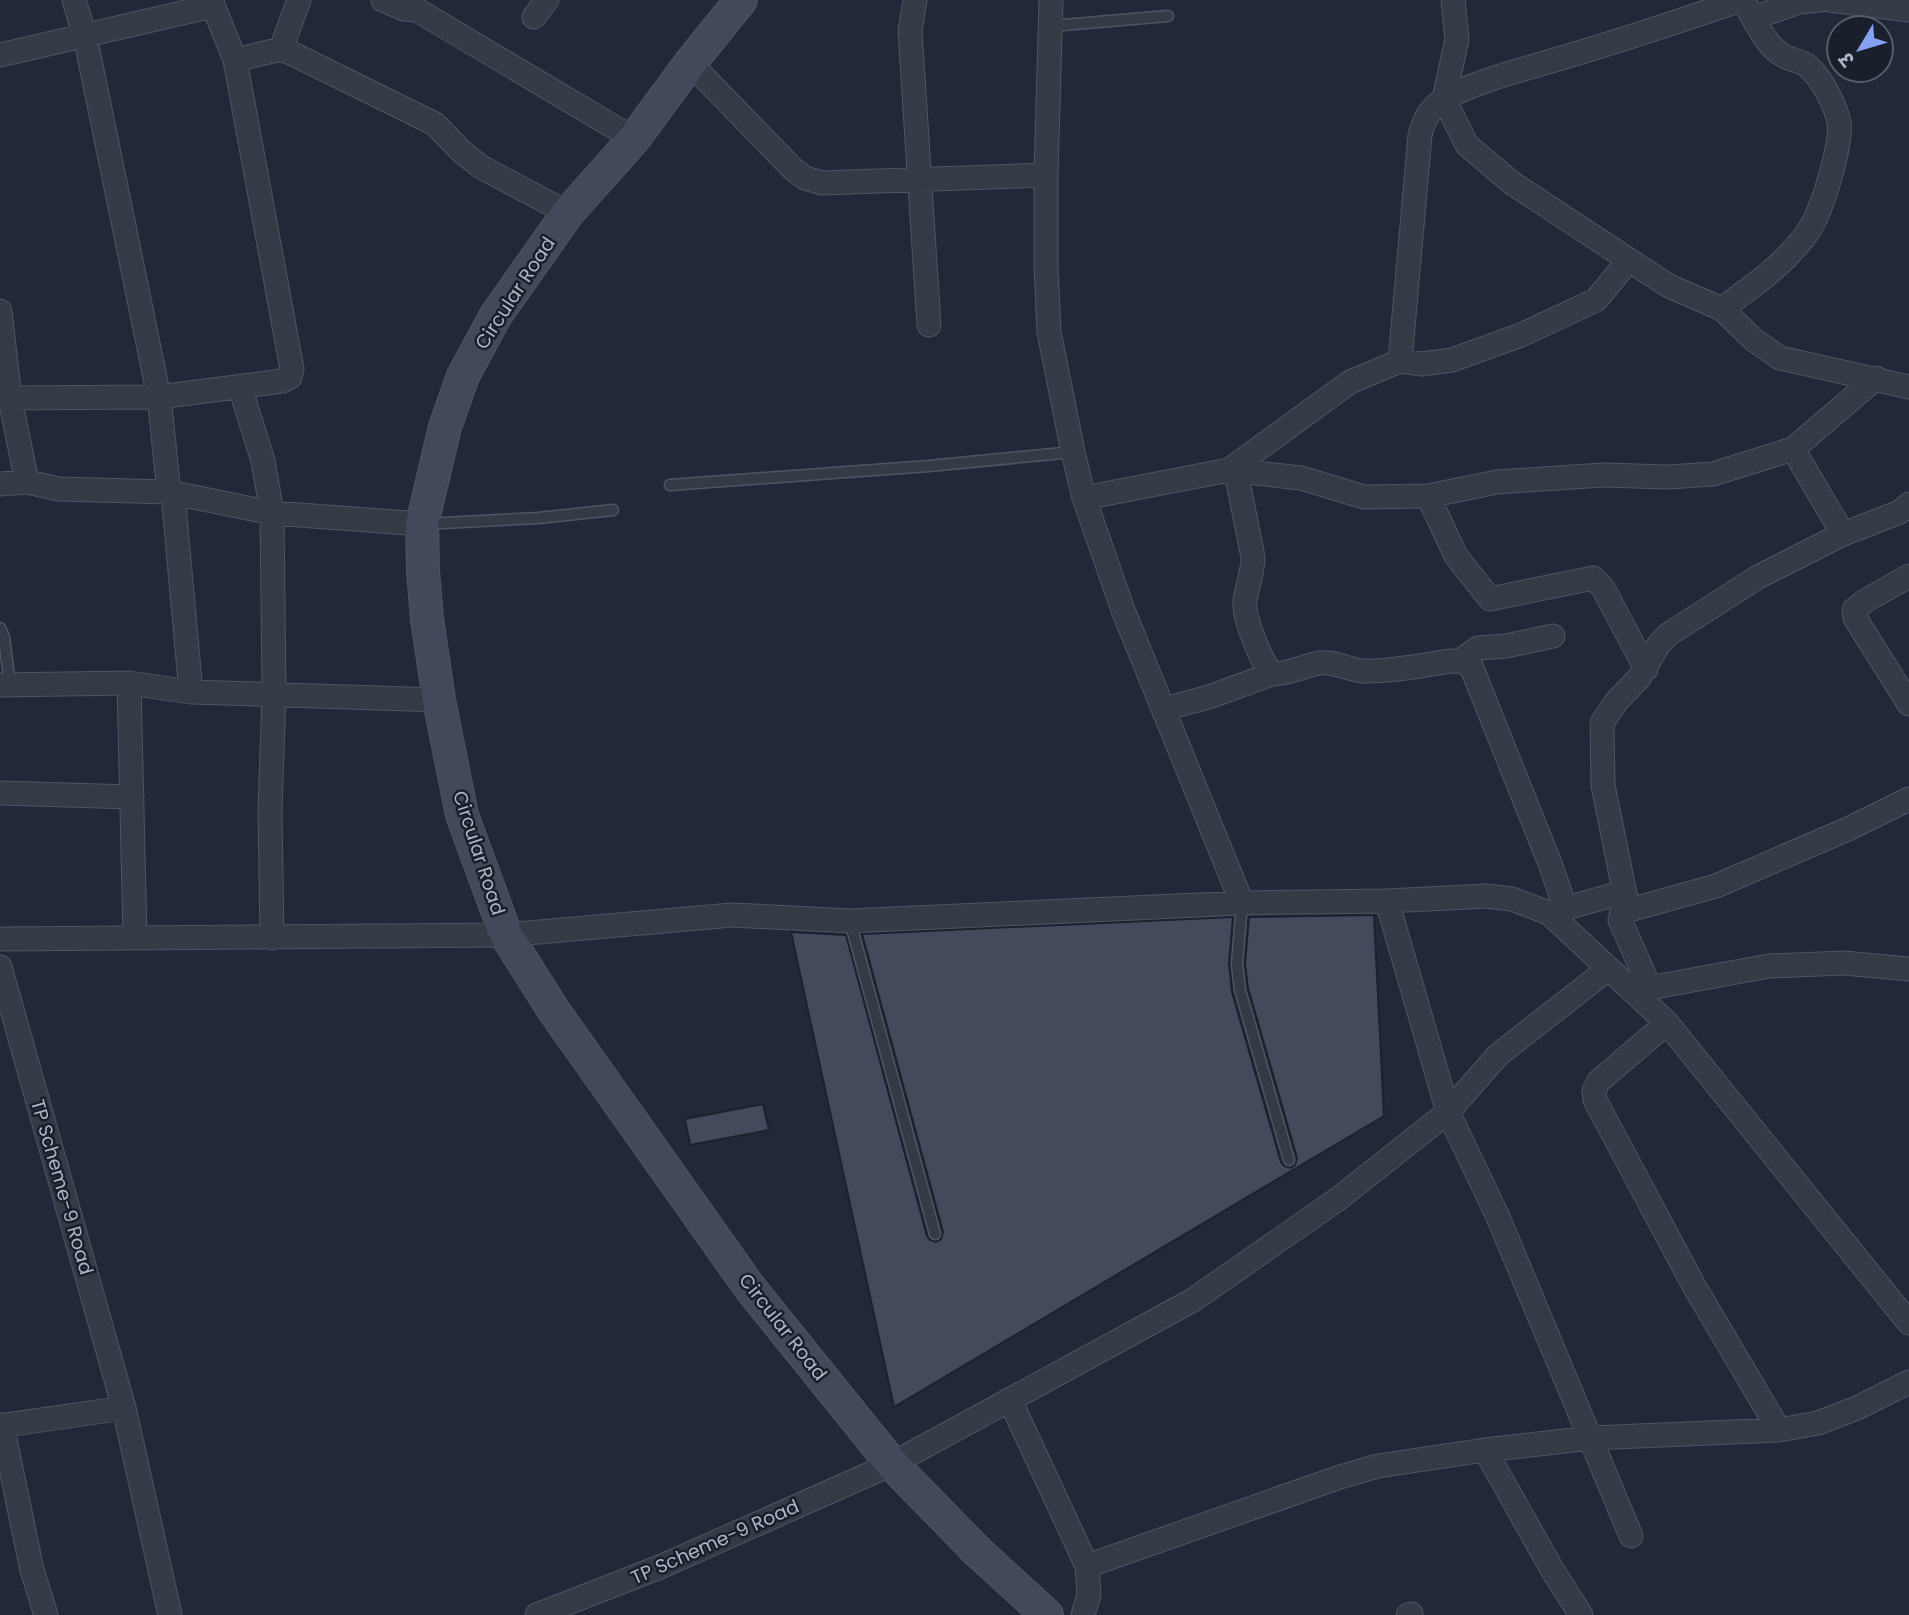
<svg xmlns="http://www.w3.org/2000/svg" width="1909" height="1615" viewBox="0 0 1909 1615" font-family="Poppins,'Noto Sans Devanagari',sans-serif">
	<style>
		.building { fill: #434a5c; stroke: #1c212e; stroke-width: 2 }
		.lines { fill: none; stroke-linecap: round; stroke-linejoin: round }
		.lane-casing { stroke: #4f5562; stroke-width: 13 }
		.street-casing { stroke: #4f5562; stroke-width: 25 }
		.secondary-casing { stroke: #4f5562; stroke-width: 34 }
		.lane { stroke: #353a47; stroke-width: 10 }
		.street { stroke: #353a47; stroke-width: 23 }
		.secondary { stroke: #43495a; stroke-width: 32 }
		.labels { text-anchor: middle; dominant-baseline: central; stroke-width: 5; stroke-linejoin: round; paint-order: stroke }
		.street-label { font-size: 19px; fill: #afb5c4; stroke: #1a1f2c }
	</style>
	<rect width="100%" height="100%" fill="#222837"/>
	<path class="building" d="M1374,915L1384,1116L894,1407L791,932L846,935L927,1236L930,1240L936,1242L941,1239L943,1232L862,934L1233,917L1229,963L1232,992L1281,1162L1284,1166L1291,1168L1295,1165L1297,1158L1248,988L1245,964L1249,917Z
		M763,1104L769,1130L690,1145L685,1119Z"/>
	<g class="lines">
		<g class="lane-casing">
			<path id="lane" d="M1051,26L1168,16
				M670,485L929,466L1073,452
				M424,524L538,518L613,510
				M0,628L4,637L10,685
				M1242,903L1237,964L1240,990L1289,1160
				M850,921L935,1234"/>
		</g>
		<g class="street-casing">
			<path id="street" d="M74,0L85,36L159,397L169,492
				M383,0L404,9L417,10L634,139
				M915,0L910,31L929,325
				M1051,0L1046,175V267L1049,332L1073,452L1084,498L1123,610L1242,903
				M1453,0L1457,39L1444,99L1467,145L1512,183L1629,260L1669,286L1722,309L1754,340L1780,358L1909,387
				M1830,0L1909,10
				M534,17L547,0
				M1754,18L1799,2L1820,0
				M281,49L299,0
				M0,55L212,6
				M235,60L281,49L293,54L435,124L462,152L481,167L568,213
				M690,63L793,169L805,178L822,183L1046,175
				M1722,309C1745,291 1773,273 1792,251C1798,245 1805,237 1809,230C1822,211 1842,145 1839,122C1835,104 1822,79 1808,66C1802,61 1791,60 1784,56C1765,46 1754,18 1743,0
				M0,311L10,399L27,482
				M1400,361L1420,135C1424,120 1429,109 1443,100C1472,82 1525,69 1558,59C1620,41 1680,21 1741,0
				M240,387L263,461L272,513L274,693L270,811L272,938
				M0,398L159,397L282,381L290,377L292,369L235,60L211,0
				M1793,449L1843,534
				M1229,470L1301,478L1364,497L1428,496L1497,482L1603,475L1668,477L1713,474L1793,449L1876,378
				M1236,472L1253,557C1253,572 1247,586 1245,601C1243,617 1261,661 1272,674C1289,674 1303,666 1320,663C1336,661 1348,670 1363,671C1392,672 1422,665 1451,661H1460L1471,666L1551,866L1565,907
				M0,484L27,482L59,489L169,492L272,513L422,524
				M173,494L191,692
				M1428,496L1456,556L1490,599L1593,578L1603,588L1646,669
				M1084,498L1229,470L1350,382L1400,361L1422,364L1452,360L1521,335L1596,300L1629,260
				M1909,576L1865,601L1854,610L1855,618L1909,704
				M1460,661L1478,648L1506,646L1553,636
				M129,683L135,937
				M0,685L129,683L191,692L439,700
				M1164,709L1209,697L1272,674
				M0,793L132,797
				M1387,901L1448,1112L1498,1217L1631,1536
				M1628,909L1603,785L1602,723L1616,702L1639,678L1659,644L1669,634L1758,577L1843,534L1900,512L1909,504
				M1552,912L1624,892
				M0,939L506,935L732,915L850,921L1242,903L1387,901L1486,896L1512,899L1549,913L1667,1023L1909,1323
				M0,967L124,1408L170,1615
				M1650,988L1620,920L1622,912L1716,886L1848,829L1909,799
				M1638,990L1769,966L1844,963L1909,969
				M1667,1023L1599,1081L1594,1091L1595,1100L1694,1286L1779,1430
				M1010,1400L1087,1566L1089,1595L1083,1615
				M2,1425L32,1570L46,1615
				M0,1426L124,1408
				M1485,1450L1553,1571L1581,1615
				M1087,1566L1340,1477L1378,1466L1485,1450L1591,1438L1779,1430L1818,1423L1857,1408L1909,1382
				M537,1615L660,1567L892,1464L1193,1300L1338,1199L1448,1112L1498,1055L1608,969
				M1408,1615L1411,1614"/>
		</g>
		<g class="secondary-casing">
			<path id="secondary" d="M741,0L690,63L634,139L568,213L496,315L463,376L445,427L422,524L423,571L427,619L439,700L462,815L506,935L554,1011L750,1288L892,1464L978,1552L1047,1615"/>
		</g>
		<use href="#lane" class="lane"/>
		<use href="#street" class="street"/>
		<use href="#secondary" class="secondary"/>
	</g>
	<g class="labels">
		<g class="street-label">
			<text transform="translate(515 293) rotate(-57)">Circular Road</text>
			<text transform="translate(479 853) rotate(72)">Circular Road</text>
			<text transform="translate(62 1187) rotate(74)">TP Scheme-9 Road</text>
			<text transform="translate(783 1327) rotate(52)">Circular Road</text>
			<text transform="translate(715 1542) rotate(-24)">TP Scheme-9 Road</text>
		</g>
	</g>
	<g transform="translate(1860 49) rotate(232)"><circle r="33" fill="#1a1f2c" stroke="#565b69" stroke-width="2"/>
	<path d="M0-5L12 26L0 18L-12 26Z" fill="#86a1f2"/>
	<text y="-10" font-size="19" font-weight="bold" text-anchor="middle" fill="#afb5c4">उ</text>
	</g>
</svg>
